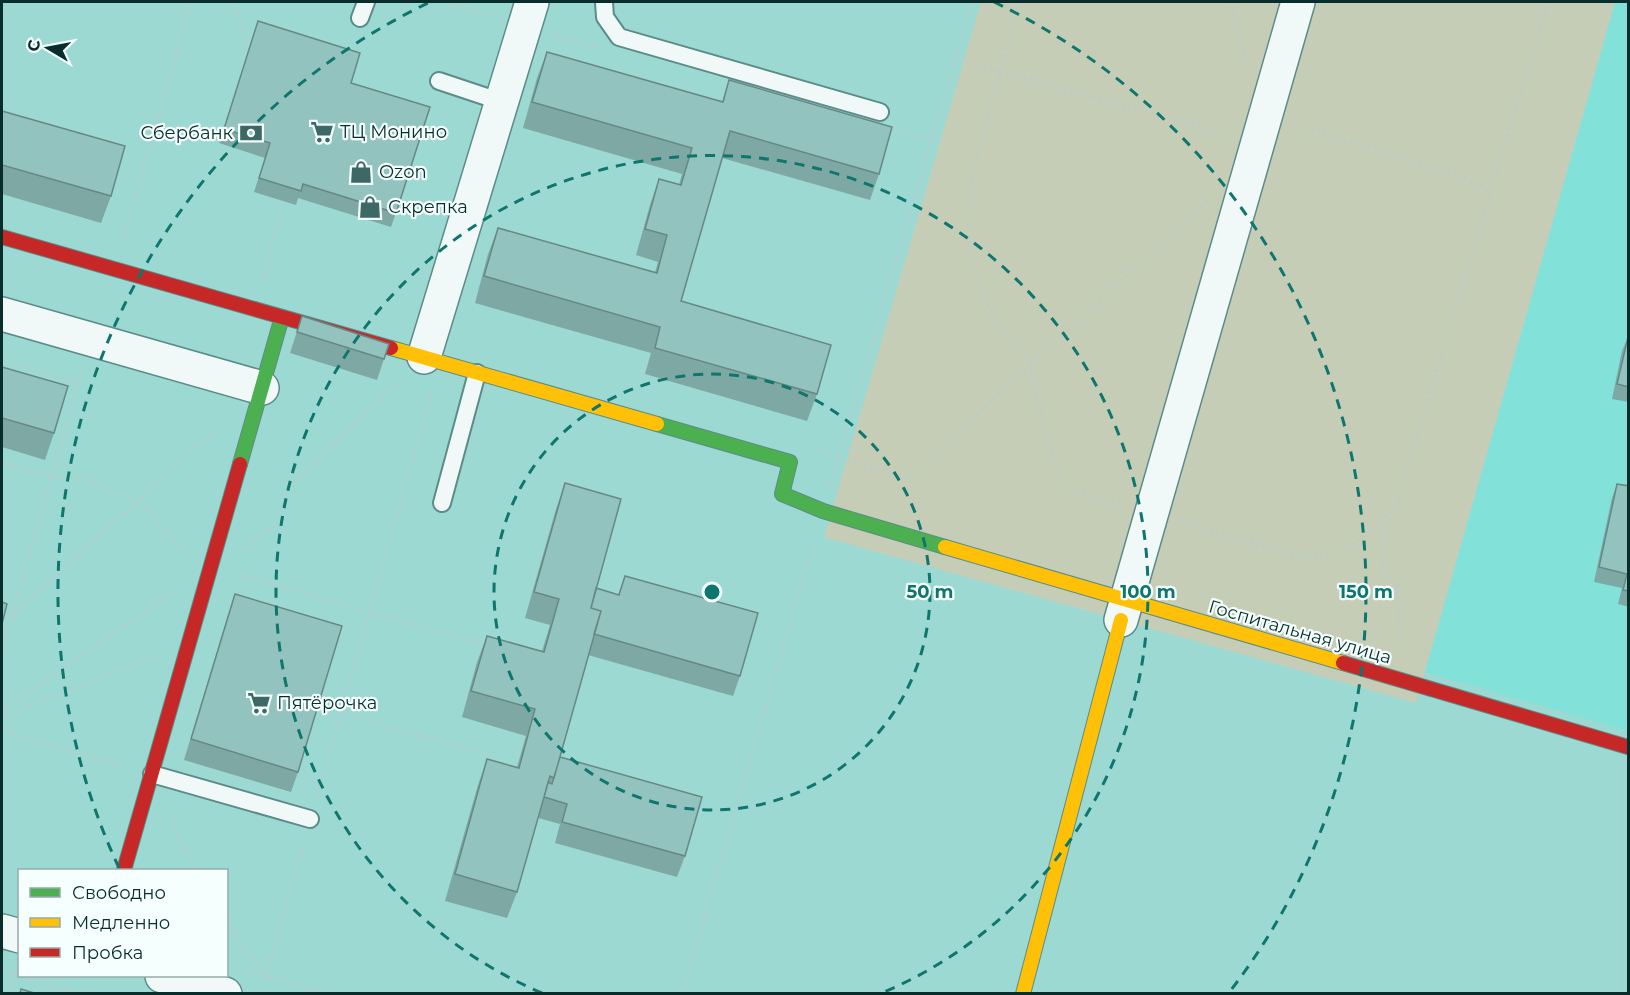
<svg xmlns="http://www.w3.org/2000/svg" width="1630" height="995" viewBox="0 0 1630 995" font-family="Montserrat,sans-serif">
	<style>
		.built { fill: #82e2d9 }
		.green { fill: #c6cdb7 }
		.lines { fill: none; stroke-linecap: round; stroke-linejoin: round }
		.lane-casing { stroke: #5c8c88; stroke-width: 20 }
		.street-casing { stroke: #5c8c88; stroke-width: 36 }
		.fast-casing { stroke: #5c8c88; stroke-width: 16 }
		.slow-casing { stroke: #5c8c88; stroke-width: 16 }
		.jam-casing { stroke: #5c8c88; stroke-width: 16 }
		.path { stroke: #b9cbca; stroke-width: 4; stroke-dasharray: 1.5 4.5; stroke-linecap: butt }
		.lane { stroke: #f0f9f8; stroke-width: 16 }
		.street { stroke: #f0f9f8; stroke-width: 33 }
		.fast { stroke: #4caf50; stroke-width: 14 }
		.slow { stroke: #ffc107; stroke-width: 14 }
		.jam { stroke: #c62828; stroke-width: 14 }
		.wall { fill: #7ea8a3 }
		.building { fill: #93c3be; stroke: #678885; stroke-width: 1.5 }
		.ring { fill: none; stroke: #0f766e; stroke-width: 3; stroke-dasharray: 10 8 }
		.labels { text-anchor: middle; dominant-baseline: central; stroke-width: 4.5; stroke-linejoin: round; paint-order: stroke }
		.poi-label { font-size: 18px; fill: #082d2a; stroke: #f5fffe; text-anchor: start }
		.street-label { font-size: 18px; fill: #082d2a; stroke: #f5fffe }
		.centre { fill: #0f766e; stroke: #f5fffe; stroke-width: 3 }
		.ring-label { font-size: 18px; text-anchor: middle; font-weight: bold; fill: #0f766e; stroke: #f5fffe; stroke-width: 4.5; stroke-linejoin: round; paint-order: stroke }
	</style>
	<rect width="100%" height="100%" fill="#9cd9d3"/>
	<path class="built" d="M1615,2H1628V731L1425,672Z"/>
	<path class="green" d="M981,2H1615L1416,703L824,537Z"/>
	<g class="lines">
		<g class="lane-casing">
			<path id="lane" d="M604,2L605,17L619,37L880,112
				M360,18L366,2
				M439,81L502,102
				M442,503L477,373
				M152,774L310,819"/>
		</g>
		<g class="street-casing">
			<path id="street" d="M2,314L262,388
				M424,357L532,2
				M1121,620L1298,2
				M2,931L20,936
				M162,976L225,994"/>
		</g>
		<g class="fast-casing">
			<path id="fast" d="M657,424L790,462L782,494L823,511L945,547
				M240,464L282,317"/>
		</g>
		<g class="slow-casing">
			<path id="slow" d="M391,348L657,424
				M945,547L1343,663
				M1023,994L1121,620"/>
		</g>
		<g class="jam-casing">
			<path id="jam" d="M2,237L391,348
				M1343,663L1628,747
				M124,870L240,464"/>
		</g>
		<path class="path" d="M234,2L249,49
			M444,2L495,17
			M1019,2L971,178L969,254L985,300L1007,336L1031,364L1035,390L1055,463L1065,488L1123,505
			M1231,2L1247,65
			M553,35L598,47
			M955,59L1228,135
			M894,128L931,139
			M1294,128L1316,129L1335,140L1375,147L1407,161L1451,171L1491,191
			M123,240L191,2
			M263,280L283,201
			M2,361L78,383
			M819,451L908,478L1208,200
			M2,463L51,477L84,479L143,504L178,546L185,550
			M831,482L972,2
			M1389,512L1382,565L1398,593L1400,649
			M1182,522L1305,558L1342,553L1370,532L1397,503L1548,2
			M250,546L280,520L288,489L399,381
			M241,575L487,645
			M2,613L12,616L216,429
			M2,652L83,367
			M2,711L170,594
			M341,713L489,755
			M2,717L154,656
			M2,731L122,766
			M317,797L432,392
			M172,815L179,837L198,870
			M226,919L265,976
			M2,971L80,994
			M247,971L325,994
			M266,977L305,839
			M9,994L15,975
			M682,994L814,541"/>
		<use href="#lane" class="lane"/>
		<use href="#street" class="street"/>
		<use href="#fast" class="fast"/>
		<use href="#slow" class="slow"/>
		<use href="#jam" class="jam"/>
	</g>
	<path class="wall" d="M258,21L351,83L396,213L391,227L298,198L296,205L254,192L265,158L219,143Z
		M547,52L722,102L729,80L879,174L870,200L722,158L681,301L817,394L807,421L645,374L651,353L475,303L488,254L498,228L655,272L658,262L636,255L650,205L659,179L679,185L682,174L523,128L537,78Z
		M2,111L111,196L101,223L2,194Z
		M302,316L384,359L377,380L290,353Z
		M1628,337H1629V402L1612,399L1622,351Z
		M2,367L54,433L45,460L2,447Z
		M565,483L596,588L618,595L625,576L740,676L733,696L588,655L560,757L685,856L677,877L555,843L560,824L538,818L517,892L507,918L445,901L478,785L487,759L517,767L526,736L462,717L477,662L487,636L542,651L550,625L525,618L556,509Z
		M1617,484L1629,486V607L1618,604L1622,588L1594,582L1612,498Z
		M235,594L298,772L291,792L184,760L228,615Z"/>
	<path class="building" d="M258,21L360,53L351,83L430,107L396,213L303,184L301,191L259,178L270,143L224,129Z
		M547,52L723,102L729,80L892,127L879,174L730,131L681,301L831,345L817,394L655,348L660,327L484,276L498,228L657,273L667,235L645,229L659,179L681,185L692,148L532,102Z
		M2,111L125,146L111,196L2,165Z
		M302,316L389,344L384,359L297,332Z
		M1628,337H1629V387L1617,384Z
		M2,367L68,386L54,433L2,418Z
		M565,483L621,499L591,608L601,611L554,778L550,776L517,892L455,874L487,759L519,768L535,709L471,691L487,636L544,652L559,599L534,592Z
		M1617,484L1629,486V591L1623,590L1627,574L1599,567Z
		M625,576L758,613L740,676L594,634L601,611L591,608L596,588L619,595Z
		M235,594L342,626L298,772L191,739Z
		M2,602L7,604L2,624Z
		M560,757L702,797L685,856L562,822L567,804L544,797L548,782L552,784Z
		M21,989L34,993H20Z"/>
	<g class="ring">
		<circle cx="712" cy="592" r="218"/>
		<path d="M542 993A436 436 0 1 1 882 993"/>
		<path d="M119 868A654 654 0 0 1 430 2M994 2A654 654 0 0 1 1231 990"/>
	</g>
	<defs>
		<g id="supermarket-bare" transform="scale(1.8)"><path d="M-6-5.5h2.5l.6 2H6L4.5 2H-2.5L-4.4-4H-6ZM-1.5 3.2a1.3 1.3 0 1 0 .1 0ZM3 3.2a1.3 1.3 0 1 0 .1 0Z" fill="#3c6965" stroke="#f5fffe" stroke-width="2.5" paint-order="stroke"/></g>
		<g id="bank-bare" transform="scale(1.8)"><path d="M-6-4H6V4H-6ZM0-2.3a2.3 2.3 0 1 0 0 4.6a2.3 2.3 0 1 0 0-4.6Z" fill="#3c6965" stroke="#f5fffe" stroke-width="2.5" paint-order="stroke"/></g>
		<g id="shop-bare" transform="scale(1.8)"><path d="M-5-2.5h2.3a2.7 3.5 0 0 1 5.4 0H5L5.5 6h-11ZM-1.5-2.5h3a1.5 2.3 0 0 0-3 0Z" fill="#3c6965" stroke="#f5fffe" stroke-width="2.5" paint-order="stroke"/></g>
	</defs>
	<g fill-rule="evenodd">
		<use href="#supermarket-bare" x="322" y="132"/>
		<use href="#bank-bare" x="251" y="133"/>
		<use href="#shop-bare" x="361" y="172"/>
		<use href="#shop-bare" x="370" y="207"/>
		<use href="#supermarket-bare" x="259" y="703"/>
	</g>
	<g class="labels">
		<g class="poi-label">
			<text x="340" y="132">ТЦ Монино</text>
			<text x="233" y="133" text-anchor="end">Сбербанк</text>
			<text x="379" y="172">Ozon</text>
			<text x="388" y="207">Скрепка</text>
			<text x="277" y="703">Пятёрочка</text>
		</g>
		<g class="street-label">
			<text transform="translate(1300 632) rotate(16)">Госпитальная улица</text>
		</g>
	</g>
	<circle cx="712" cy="592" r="9" class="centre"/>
	<g class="ring-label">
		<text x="930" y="598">50 m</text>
		<text x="1148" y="598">100 m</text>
		<text x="1366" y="598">150 m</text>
	</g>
	<rect width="1630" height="995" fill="none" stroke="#082d2a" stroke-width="6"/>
	<rect x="18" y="869" width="210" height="108" fill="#f5fffe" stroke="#96aba9" stroke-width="1.5"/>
	<rect x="30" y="888" width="30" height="9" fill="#4caf50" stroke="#96aba9" stroke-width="1.5"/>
	<text x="72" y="899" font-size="18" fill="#082d2a">Свободно</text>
	<rect x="30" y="918" width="30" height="9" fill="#ffc107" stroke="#96aba9" stroke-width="1.5"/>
	<text x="72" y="929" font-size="18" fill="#082d2a">Медленно</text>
	<rect x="30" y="948" width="30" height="9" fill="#c62828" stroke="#96aba9" stroke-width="1.5"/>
	<text x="72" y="959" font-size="18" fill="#082d2a">Пробка</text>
	<g transform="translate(48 48) rotate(280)" stroke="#f5fffe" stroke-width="4.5" paint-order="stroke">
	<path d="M0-4.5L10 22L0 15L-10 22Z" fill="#082d2a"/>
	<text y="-9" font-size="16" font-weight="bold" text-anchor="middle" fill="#082d2a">С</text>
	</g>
</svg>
